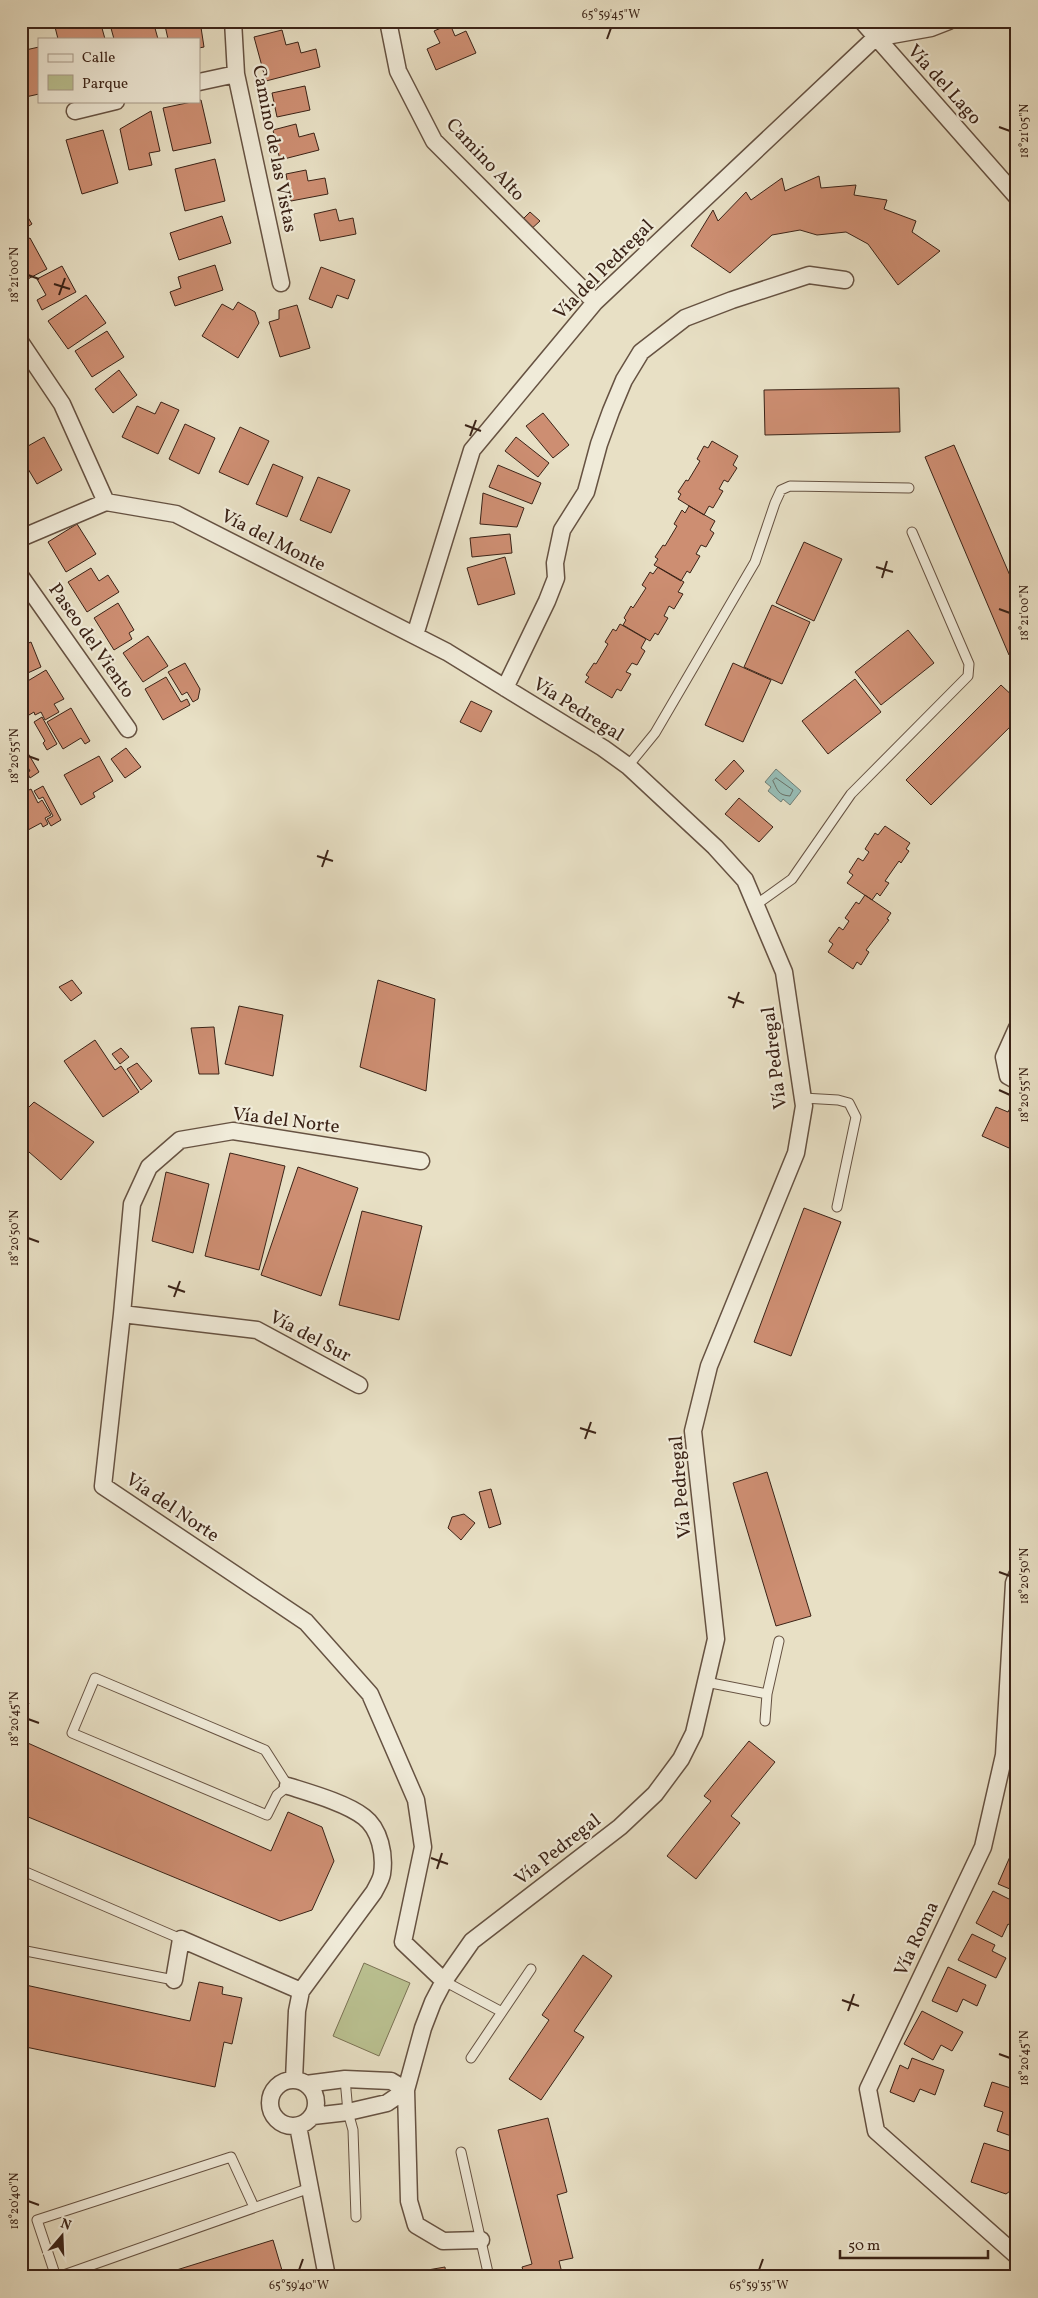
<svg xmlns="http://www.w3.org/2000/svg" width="1038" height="2298" viewBox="0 0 1038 2298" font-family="Vollkorn,serif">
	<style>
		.green { fill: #bac191; stroke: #7a7254 }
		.water { fill: #97bdb6; stroke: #727f76 }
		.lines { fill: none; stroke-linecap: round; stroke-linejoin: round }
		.shore { stroke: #697066; stroke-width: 1 }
		.building { fill: #cd8e72; stroke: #3b2317 }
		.lane-casing { stroke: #665242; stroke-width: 11 }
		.street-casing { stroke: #665242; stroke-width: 19 }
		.lane { stroke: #f0ebd9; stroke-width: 9 }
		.street { stroke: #f0ebd9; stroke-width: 16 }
		.ticks { fill: none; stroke: #3b2317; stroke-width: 2 }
		.labels { text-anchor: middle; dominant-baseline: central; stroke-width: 4.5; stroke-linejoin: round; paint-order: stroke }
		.street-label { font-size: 19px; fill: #3b2317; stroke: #f0ebd9 }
		.neatline { fill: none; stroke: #3b2317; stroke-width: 2 }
		.ticks-label { font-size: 12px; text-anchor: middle; fill: #3b2317 }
	</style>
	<rect width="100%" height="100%" fill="#e8e0c5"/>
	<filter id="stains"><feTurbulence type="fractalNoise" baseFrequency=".004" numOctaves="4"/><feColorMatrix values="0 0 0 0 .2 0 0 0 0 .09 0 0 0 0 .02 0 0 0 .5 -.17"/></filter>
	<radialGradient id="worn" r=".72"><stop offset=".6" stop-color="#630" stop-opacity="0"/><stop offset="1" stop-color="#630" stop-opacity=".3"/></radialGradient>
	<path class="green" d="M364,1963L410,1983L379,2056L333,2036Z"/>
	<path class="water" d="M776,769L801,791L790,805L783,799L781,802L768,791L771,787L765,782Z"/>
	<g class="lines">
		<path class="shore" d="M776,778L793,790L790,796C778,795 778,791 773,781Z"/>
	</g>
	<path class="building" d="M76,21H100L105,39H58L55,27Z
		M109,21H153L158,39H114Z
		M164,21H200L204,47L199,48V39H168Z
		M450,24L455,36L466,31L476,53L436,70L427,49L440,43L434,31Z
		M282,30L286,45L298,42L301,53L316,49L320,67L266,81L254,37Z
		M39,47V94L21,98V51Z
		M305,86L310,110L277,117L272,93Z
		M201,100L211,143L173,151L163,108Z
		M151,111L160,151L149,153L152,165L129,170L120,129Z
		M296,124L299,137L314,133L319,150L280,160L273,130Z
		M103,130L118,183L82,194L66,140Z
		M215,159L225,201L185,211L175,169Z
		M306,170L308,181L325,178L328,194L291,201L286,174Z
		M819,176L821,188L856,185L854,195L887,200L884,209L916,221L912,232L940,251L898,285L868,244L846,232L817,235L800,230L772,235L730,273L691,246L713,210L718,221L746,192L751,200L782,178L785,191Z
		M21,206L32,224L21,231Z
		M336,209L339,221L353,218L356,234L320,241L314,214Z
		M530,212L540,221L529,231L520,222Z
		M222,216L231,243L179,260L170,233Z
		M30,238L47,269L22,282L21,242Z
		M215,265L223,290L175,306L170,292L181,288L178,277Z
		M62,266L76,292L42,310L37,300L46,295L37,279Z
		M321,267L355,280L348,299L337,295L332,308L309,299Z
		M86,295L106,323L68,349L48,321Z
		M238,302L255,312L259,323L238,358L202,336L222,304L233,310Z
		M297,305L310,348L280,357L269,322L279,319V310Z
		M107,331L124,357L92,377L75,351Z
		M119,370L137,395L113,413L95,389Z
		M899,388L900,432L765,435L764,390Z
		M161,402L179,410L158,454L122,437L137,406L155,414Z
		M543,413L569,445L553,458L526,426Z
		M185,424L215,438L199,474L169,459Z
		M240,427L269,441L248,485L219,472Z
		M44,437L62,470L37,484L21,457V450Z
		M516,437L549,463L538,477L505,451Z
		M712,441L738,456L733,465L737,468L728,482L724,480L719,489L723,491L713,508L709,506L704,515L678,499L681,494L678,492L686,480L688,481L700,461L697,459L704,446L708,448Z
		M954,445L1017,592V652L1009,655L925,457Z
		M273,464L303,477L287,517L256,504Z
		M498,465L541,483L532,504L489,487Z
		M318,477L350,490L331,533L300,520Z
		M483,493L524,508L517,527L480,524Z
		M689,506L715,521L710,530L714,533L706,547L701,545L696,554L700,556L690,573L687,571L681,581L654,565L658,559L655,557L663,545L665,546L677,526L674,524L682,510L685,513Z
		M77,524L96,554L66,572L48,542Z
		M510,534L512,553L472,557L470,538Z
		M804,542L842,559L814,621L776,603Z
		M505,557L515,594L478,605L467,568Z
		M658,567L684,582L678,592L683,594L674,609L669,606L664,616L668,618L658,635L655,633L650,641L623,625L626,620L624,618L631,606L633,608L646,588L642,585L650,572L653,574Z
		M91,568L99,581L108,575L119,592L87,612L68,582Z
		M118,603L134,630L129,633L132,639L114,650L94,618Z
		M772,605L810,622L782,684L744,667Z
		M620,624L646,639L641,648L645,651L637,665L632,663L626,672L631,674L621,691L617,689L612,698L585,682L589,677L586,675L594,663L596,664L608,644L605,642L613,629L616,631Z
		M908,630L934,663L881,705L855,672Z
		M148,636L168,666L143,682L123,653Z
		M21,639L24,645L31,642L41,667L21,676Z
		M185,663L200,689L198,699L193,702L187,692L182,695L168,672Z
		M733,663L771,680L743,742L705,725Z
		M46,670L64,699L54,704L59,712L45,720L41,712L35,715L34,712L24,718L21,713V685Z
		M166,677L181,702L187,699L190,705L163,720L145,689Z
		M855,679L881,712L828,754L802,721Z
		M1001,685L1017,700V720L931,805L906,780Z
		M471,701L492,711L481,732L460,722Z
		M71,708L90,741L85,744L81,738L63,749L47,722Z
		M42,717L57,744L47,750L43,743L45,741L34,722Z
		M22,743L39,772L30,778L27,772L30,771L21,755Z
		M126,748L141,767L125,778L111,759Z
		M99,756L113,781L93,793L95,797L81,805L64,775Z
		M734,760L744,771L726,790L715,780Z
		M21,761L27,770L23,773L27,781L21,784Z
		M43,786L61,820L51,826L47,819L53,816L43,797L39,799L34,791Z
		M31,789L38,803L42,800L51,815L45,818L48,824L43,827L41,823L28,830L21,818V794Z
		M739,798L773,827L759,842L725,814Z
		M885,826L910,843L906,849L909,851L901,863L899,861L885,881L889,883L880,896L877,893L872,900L847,883L853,875L849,872L858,858L863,861L869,852L865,849L875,833L878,835Z
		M865,895L891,913L887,919L889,920L866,950L869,952L861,965L857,962L853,969L828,952L833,944L829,941L839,927L843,930L849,921L845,918L856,902L859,904Z
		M72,980L82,993L71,1001L59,987Z
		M378,980L435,999L426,1091L360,1067Z
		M239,1006L283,1015L273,1076L225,1064Z
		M214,1027L219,1074H199L191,1028Z
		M95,1040L115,1070L121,1066L139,1092L103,1117L64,1061Z
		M121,1048L129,1057L120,1064L112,1054Z
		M137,1063L152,1081L141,1090L127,1069Z
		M1014,1101L1017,1103V1138L1014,1137L1009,1148L982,1136L996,1107L1008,1112Z
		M34,1102L94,1142L61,1180L21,1145V1115Z
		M230,1153L285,1166L259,1270L205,1256Z
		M298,1167L358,1188L321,1296L261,1275Z
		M166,1172L209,1184L193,1253L152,1241Z
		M804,1208L841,1222L791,1356L754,1342Z
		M362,1211L422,1226L399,1320L339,1305Z
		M767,1472L811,1616L776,1626L733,1483Z
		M491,1489L501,1524L489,1528L479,1492Z
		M464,1514L475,1523L461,1540L448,1528L452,1517Z
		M21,1699L29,1703L21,1718Z
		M21,1740L271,1851L288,1812L322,1827L334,1861L312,1910L280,1921L21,1814Z
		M749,1741L775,1762L731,1816L740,1823L696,1879L667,1856L711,1801L704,1796Z
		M1012,1852L1017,1854V1892L998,1884Z
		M993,1891L1017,1903V1929L1008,1924L1002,1937L976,1923Z
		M972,1934L995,1945L992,1951L1006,1958L996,1978L958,1960Z
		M583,1955L612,1976L574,2031L584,2037L541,2100L509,2079L549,2020L542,2015Z
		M948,1967L986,1985L977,2006L963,1999L957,2012L932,2001Z
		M199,1982L223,1987L222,1994L242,1998L232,2044L224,2042L215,2087L21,2046V1984L190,2021Z
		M922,2011L963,2032L952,2051L941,2045L933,2060L904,2044Z
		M912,2058L944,2070L935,2095L920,2089L914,2102L890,2092L900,2065L908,2069Z
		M1017,2067V2080L1012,2078Z
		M992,2082L1017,2090V2138L997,2131L1003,2112L984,2106Z
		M548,2118L567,2192L557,2195L573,2258L559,2261L563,2277H525L522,2267L532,2264L498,2130Z
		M984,2143L1013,2152L1017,2158V2186L1006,2194L971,2182Z
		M273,2240L284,2277H154Z
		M445,2267L446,2277H417L416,2272Z"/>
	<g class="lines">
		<g class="lane-casing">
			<path id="lane" d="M628,766L655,733L755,562L775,503L781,490L790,486L909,488
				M757,904L792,879L851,794L968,676L969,664L912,532
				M803,1098L838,1100L849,1103L856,1117L837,1207
				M95,1678L265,1750L288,1786L277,1795L267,1815L72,1733Z
				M706,1682L767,1694
				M765,1721L767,1694L779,1641
				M21,1870L181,1939
				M21,1950L174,1980
				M444,1981L502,2012
				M471,2058L531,1969
				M345,2079L348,2112L353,2130L356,2217
				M461,2152L489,2277
				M56,2277L37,2220L231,2157L254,2207
				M58,2277L310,2188"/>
		</g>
		<g class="street-casing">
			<path id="street" d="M233,21L236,74L281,283
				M388,21L398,71L434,141L595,302
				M862,21L1017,197
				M875,38L931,28L949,21
				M199,82L236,74
				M75,111L116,101
				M21,343L62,404L106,502
				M21,538L106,502L176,514L447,652L603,748L628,766L715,847L745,880L784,972L804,1106L796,1153L709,1366L693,1431L716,1639L694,1733L681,1759L655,1794L620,1827L472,1941L444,1981L433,2002L423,2028L406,2090L409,2201L416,2225L443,2241L481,2240
				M21,577L128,729
				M415,635L472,450L595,302L875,38L888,21
				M505,688L547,601L556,578L555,563L562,530L586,492L599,444L611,411L624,380L641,352L685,318L732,300L809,275L845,280
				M1017,1028L1004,1057L1008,1076L1017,1081
				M421,1161L233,1131L180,1140L149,1167L132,1204L122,1314L103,1486L306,1622L370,1694L416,1800L423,1847L403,1942L444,1981
				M122,1314L257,1330L359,1385
				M1017,1575L1014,1583L1004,1755L983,1847L868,2089L876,2131L1017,2256
				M288,1786C310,1793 346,1803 364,1817C380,1829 385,1855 382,1874C381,1880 377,1886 374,1892L301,1991L297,2011L294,2080
				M174,1980L181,1939L301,1991
				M270 2103a23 23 0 1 1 46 0a23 23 0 1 1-46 0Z
				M306,2084L345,2079L391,2081L406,2090L387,2103L348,2112L313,2116
				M298,2126L327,2277"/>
		</g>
		<use href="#lane" class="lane"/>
		<use href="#street" class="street"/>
	</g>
	<path class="ticks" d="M607,39L611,28M999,127L1010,131M28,275L39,279M54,284L70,289M59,295L65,278M465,425L481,431M470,436L476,420M876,567L893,572M882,578L887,561M999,609L1010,613M28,756L39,760M317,856L333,861M322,867L328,850M728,997L744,1003M733,1008L739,992M999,1090L1010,1095M28,1238L39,1242M168,1286L185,1292M174,1297L180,1281M580,1428L596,1433M585,1439L591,1422M999,1572L1010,1576M28,1719L39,1723M431,1858L448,1864M437,1869L442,1853M842,2000L859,2006M848,2011L854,1994M999,2054L1010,2058M28,2201L39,2205M299,2270L303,2259M759,2270L763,2259"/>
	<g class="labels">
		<g class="street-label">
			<text transform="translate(944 85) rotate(48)">Vía del Lago</text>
			<text transform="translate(274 149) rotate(79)">Camino de las Vistas</text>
			<text transform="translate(485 160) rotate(47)">Camino Alto</text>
			<text transform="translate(604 270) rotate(-45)">Vía del Pedregal</text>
			<text transform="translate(273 541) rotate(27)">Vía del Monte</text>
			<text transform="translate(91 641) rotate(55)">Paseo del Viento</text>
			<text transform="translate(578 710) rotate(32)">Vía Pedregal</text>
			<text transform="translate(775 1058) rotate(-97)">Vía Pedregal</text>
			<text transform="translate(286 1121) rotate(7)">Vía del Norte</text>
			<text transform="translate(310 1337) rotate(28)">Vía del Sur</text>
			<text transform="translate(681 1487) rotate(-95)">Vía Pedregal</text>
			<text transform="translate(172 1508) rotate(34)">Vía del Norte</text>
			<text transform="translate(558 1850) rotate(-38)">Vía Pedregal</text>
			<text transform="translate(917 1939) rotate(-65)">Vía Roma</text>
		</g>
	</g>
	<rect width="1038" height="2298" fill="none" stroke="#e8e0c5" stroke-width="55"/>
	<rect x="38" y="38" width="162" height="65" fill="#f0ebd9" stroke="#a89b8b"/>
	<rect x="48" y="54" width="25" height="8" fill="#f0ebd9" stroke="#a89b8b"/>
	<text x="82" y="62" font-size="15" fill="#3b2317">Calle</text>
	<rect x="48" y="75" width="25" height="15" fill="#bac191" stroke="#a89b8b"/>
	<text x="82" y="88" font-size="15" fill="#3b2317">Parque</text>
	<g transform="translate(62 2236) rotate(19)" stroke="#f0ebd9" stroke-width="4" paint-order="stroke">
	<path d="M0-4L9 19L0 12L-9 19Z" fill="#3b2317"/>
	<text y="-8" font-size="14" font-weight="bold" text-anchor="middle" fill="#3b2317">N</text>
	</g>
	<path d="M840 2250v8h148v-8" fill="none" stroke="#3b2317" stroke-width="2.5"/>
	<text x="848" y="2250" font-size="15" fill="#3b2317" stroke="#f0ebd9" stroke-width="4" paint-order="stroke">50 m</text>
	<rect x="28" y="28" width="982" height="2242" class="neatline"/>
	<g class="ticks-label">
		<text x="611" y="18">65°59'45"W</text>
		<text transform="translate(1024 131) rotate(-90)" y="4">18°21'05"N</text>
		<text transform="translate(14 275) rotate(-90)" y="4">18°21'00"N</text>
		<text transform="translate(1024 613) rotate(-90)" y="4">18°21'00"N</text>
		<text transform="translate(14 756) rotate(-90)" y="4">18°20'55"N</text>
		<text transform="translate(1024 1095) rotate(-90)" y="4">18°20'55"N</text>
		<text transform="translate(14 1238) rotate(-90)" y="4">18°20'50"N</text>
		<text transform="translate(1024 1576) rotate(-90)" y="4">18°20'50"N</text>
		<text transform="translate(14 1719) rotate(-90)" y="4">18°20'45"N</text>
		<text transform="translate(1024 2058) rotate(-90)" y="4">18°20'45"N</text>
		<text transform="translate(14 2201) rotate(-90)" y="4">18°20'40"N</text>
		<text x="299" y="2289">65°59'40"W</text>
		<text x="759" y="2289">65°59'35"W</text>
	</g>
	<rect width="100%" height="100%" filter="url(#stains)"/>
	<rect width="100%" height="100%" fill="url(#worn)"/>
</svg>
